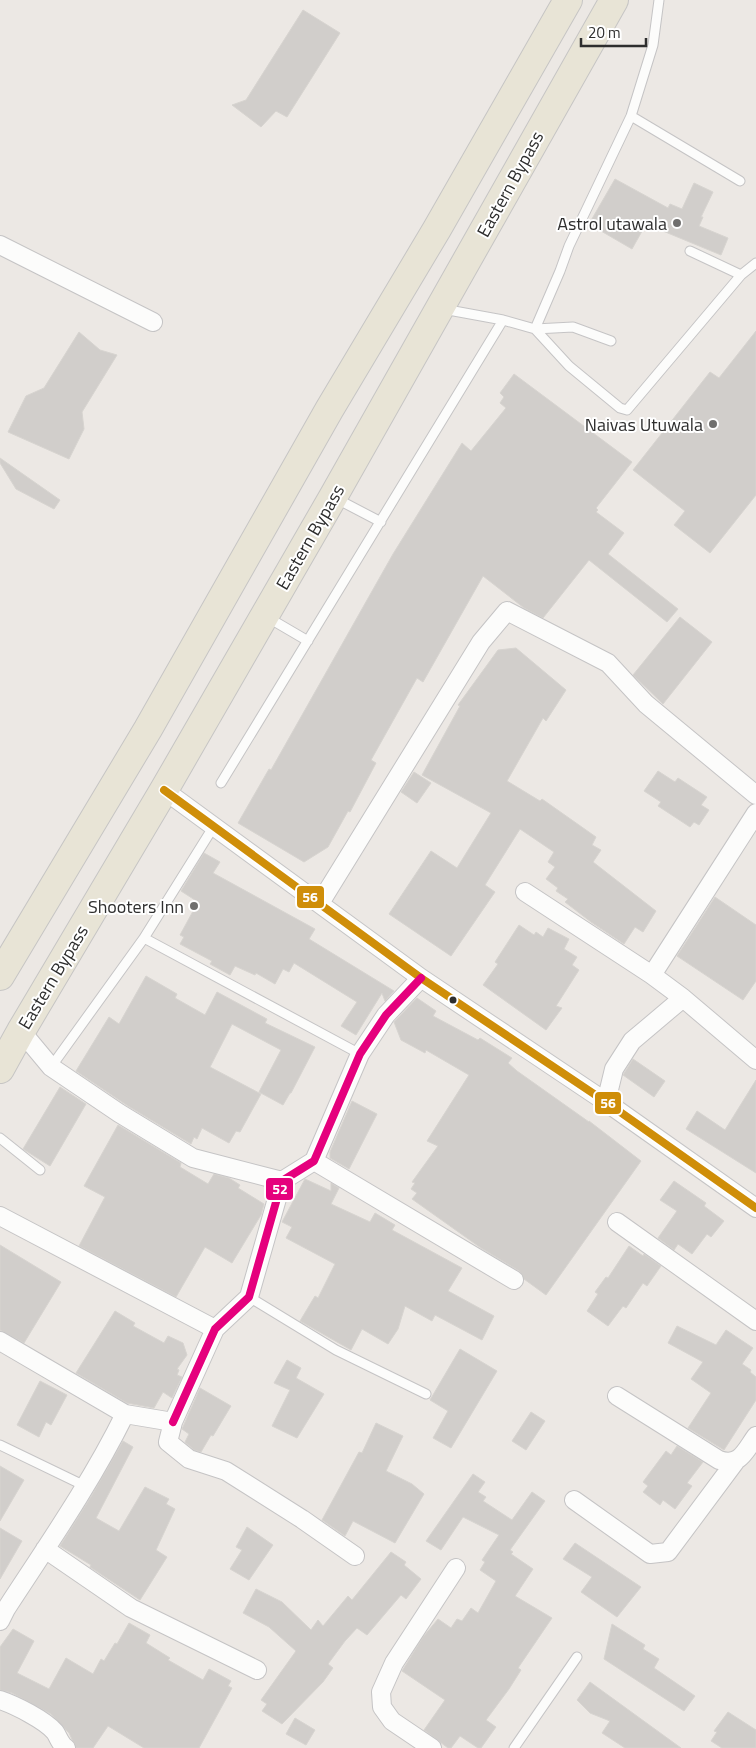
<svg xmlns="http://www.w3.org/2000/svg" width="756" height="1748" viewBox="0 0 756 1748" font-family="'Titillium Web',sans-serif">
	<style>
		.building { fill: #d1cecb; stroke: #d7d4d0 }
		.lines { fill: none; stroke-linecap: round; stroke-linejoin: round }
		.service-casing { stroke: #c5c4c5; stroke-width: 11 }
		.minor-casing { stroke: #c5c4c5; stroke-width: 20 }
		.primary-casing { stroke: #c6c5c4; stroke-width: 30 }
		.service { stroke: #fcfcfb; stroke-width: 9 }
		.minor { stroke: #fcfcfb; stroke-width: 18 }
		.primary { stroke: #e8e4d6; stroke-width: 28 }
		.bus-1-casing { stroke: #fff; stroke-width: 11 }
		.bus-2-casing { stroke: #fff; stroke-width: 11 }
		.bus-1 { stroke: #cf8e09; stroke-width: 8 }
		.bus-2 { stroke: #e5007d; stroke-width: 8 }
		.poi-dot { fill: #706f6e; stroke: #fff; stroke-width: 2 }
		.bus-dot { fill: #2e2e2e; stroke: #fff; stroke-width: 2 }
		.labels { text-anchor: middle; dominant-baseline: central; stroke-width: 4; stroke-linejoin: round; paint-order: stroke }
		.street-label { font-size: 18px; fill: #2e2e2e; stroke: #fff }
		.poi-label { font-size: 18px; fill: #2e2e2e; stroke: #fff; text-anchor: end }
		.line-badge { stroke: #fff; stroke-width: 2 }
		.badge-label { font-size: 14px; text-anchor: middle; font-weight: bold; fill: #fff }
	</style>
	<rect width="100%" height="100%" fill="#ece8e4"/>
	<path class="building" d="M303,10L340,33L287,117L276,111L261,127L232,105L246,100Z
		M615,179L668,208L670,204L682,209L694,183L713,192L701,217H703L699,226L728,238L721,255L646,224L632,249L589,224Z
		M756,331V495L710,553L674,525L685,511L633,470L710,372L719,378Z
		M79,332L100,350L117,355L82,412L84,429L69,459L8,432L26,396L44,388Z
		M514,374L632,462L596,508L598,510L596,512L624,533L608,554L678,609L667,622L589,560L543,618L524,608L483,576L423,682L417,678L371,760L376,763L350,812L348,811L328,847L304,862L238,823L269,769L271,770L393,554L462,443L471,451L506,408L500,403L504,397L500,393Z
		M0,458L60,500L54,509L16,489L0,463Z
		M680,617L712,642L663,704L633,675Z
		M516,648L566,690L546,721L543,718L507,781L540,801L542,799L596,837L592,845L601,850L593,862L656,911L643,932L635,927L624,944L591,922L565,902L568,899L556,891L558,888L546,879L555,867L548,862L554,852L520,829L485,885L495,892L451,956L389,914L431,851L457,868L491,813L422,775L460,706L458,705L498,650Z
		M658,771L675,782L678,778L707,797L701,805L709,810L699,825L694,822L690,827L658,806L661,802L644,791Z
		M414,772L431,783L417,803L401,792Z
		M204,853L220,862L213,873L315,929L309,939L394,991L385,1001L382,993L356,1035L341,1026L357,1002L294,963L289,972L283,969L275,984L256,973L255,975L235,966L230,975L210,964L212,961L180,944L184,937L180,935L198,902L181,891Z
		M715,897L756,925V981L743,1000L677,956Z
		M519,925L534,935L536,932L543,937L548,928L569,939L564,949L577,957L572,965L579,970L556,1006L562,1008L546,1030L483,985L498,964L495,962Z
		M146,976L177,994L175,998L205,1015L217,992L267,1019L265,1023L315,1047L291,1093H290L283,1105L259,1092L281,1050L232,1024L210,1067L261,1094L240,1132L236,1131L229,1143L202,1128L197,1139L194,1137L191,1144L128,1106L76,1071L109,1017L119,1024Z
		M417,998L436,1011L433,1016L478,1040L480,1038L512,1058L508,1063L517,1071L589,1122V1121L641,1161L546,1295L524,1279L519,1271L481,1248L412,1199L417,1193L411,1189L415,1183L412,1182L438,1146L427,1141L469,1075L426,1050L425,1053L401,1040L394,1022Z
		M633,1059L665,1081L654,1097L623,1075Z
		M756,1080V1173L686,1129L697,1111L725,1130Z
		M60,1087L86,1104L50,1166L23,1149Z
		M352,1101L377,1114L349,1169L330,1158V1152Z
		M118,1125L181,1163L180,1167L208,1184L214,1174L229,1178L240,1185L238,1188L264,1204L261,1215L232,1263L205,1247L176,1297L79,1246L105,1197L84,1186Z
		M305,1179L331,1191V1183L339,1188L331,1204L370,1222L375,1213L395,1225L392,1230L462,1268L448,1291L494,1316L482,1340L435,1315L432,1321L405,1306L398,1329L388,1344L362,1329L351,1350L300,1321L315,1296L318,1298L335,1264L286,1238L292,1227L282,1222Z
		M674,1181L706,1203L704,1206L724,1221L711,1237L707,1234L692,1254L678,1244L674,1250L658,1238L677,1211L660,1200Z
		M0,1245L61,1282L24,1343L0,1330Z
		M629,1246L643,1256L644,1254L661,1266L647,1286L643,1283L626,1308L623,1306L608,1326L587,1311L598,1294L595,1292L606,1277L608,1278Z
		M115,1311L135,1323L133,1326L164,1343L168,1336L183,1343L187,1355L177,1369L179,1370L177,1375L182,1377L172,1398L163,1392L154,1408L127,1403L76,1373Z
		M677,1326L716,1345L726,1330L753,1348L742,1364L751,1370L750,1372L756,1377V1400L724,1450L688,1428L711,1393L691,1379L703,1362L668,1343Z
		M460,1349L497,1371L451,1448L433,1438L448,1411L430,1400Z
		M287,1360L301,1368L296,1378L324,1394L297,1438L272,1426L290,1390L274,1383Z
		M40,1381L67,1395L51,1425L46,1422L39,1437L17,1425Z
		M200,1388L231,1406L213,1436L211,1435L201,1452L194,1450L185,1442L189,1434L182,1429Z
		M531,1412L545,1421L526,1450L512,1441Z
		M376,1423L403,1436L386,1471L412,1484L424,1494L395,1543L353,1521L345,1536L322,1520L359,1452L362,1453Z
		M123,1441L133,1447L96,1518L119,1531L145,1487L169,1499L166,1504L175,1509L156,1550L167,1557L140,1600L90,1567L91,1565L60,1546L92,1495Z
		M677,1446L703,1462L687,1483L692,1486L675,1509L663,1500L660,1505L643,1492L648,1486L643,1482L666,1451L671,1455Z
		M0,1466L24,1480L0,1521Z
		M473,1474L485,1482L478,1492L486,1497L483,1501L512,1520L532,1492L545,1501L510,1550L513,1552L511,1554L533,1569L515,1596L552,1618L518,1668L521,1670L509,1689L486,1720L496,1727L481,1748H478L460,1736L451,1748H448L424,1730L445,1700L402,1671L423,1637L438,1619L451,1628L457,1619L462,1621L471,1608L478,1613L496,1581L480,1570L485,1562L482,1560L499,1535L463,1517L441,1550L426,1541Z
		M247,1527L273,1545L249,1580L230,1569L242,1550L236,1547Z
		M0,1528L22,1541L0,1579Z
		M575,1543L641,1587L617,1617L581,1592L592,1577L563,1559Z
		M391,1552L406,1562L404,1565L421,1579L406,1599L401,1595L367,1635L357,1628L345,1641L328,1664L333,1668L323,1682L282,1724L262,1711L267,1704L261,1700L296,1651L269,1627L243,1613L256,1589L282,1602L311,1630L318,1620L323,1626L348,1596L352,1600Z
		M129,1623L150,1635L146,1643L170,1658L168,1660L203,1680L209,1669L231,1681L228,1686L232,1688L199,1748H144L108,1726L93,1748H76L69,1733L51,1714L12,1693L0,1690V1647L13,1629L34,1641L17,1673L49,1689L66,1658L93,1674L101,1659L104,1661L115,1643L117,1644Z
		M612,1624L645,1645L643,1649L659,1659L654,1668L695,1696L684,1711L604,1659Z
		M590,1682L681,1748H625L602,1733L610,1721L590,1713L577,1700Z
		M728,1712L756,1730V1748H722L711,1741L717,1732L714,1731Z
		M295,1718L315,1730L306,1745L286,1734Z"/>
	<g class="lines">
		<g class="service-casing">
			<path id="service" d="M631,116L740,181
				M741,275L756,263
				M443,309L503,320L535,329L560,271L569,246L631,116L653,45L659,0
				M535,329L569,366L620,408L627,410L741,275L690,251
				M535,329L573,327L611,341
				M335,498L381,522
				M267,617L308,641
				M221,783L503,320
				M144,938L214,826
				M51,1067L144,938L360,1054
				M0,1138L40,1170
				M249,1297L336,1350L426,1394
				M0,1445L85,1486
				M514,1748L577,1657"/>
		</g>
		<g class="minor-casing">
			<path id="minor" d="M0,245L153,322
				M164,790L421,978L606,1102L756,1208
				M525,892L652,975L756,813
				M320,903L481,642L507,611L608,663L646,704L756,795
				M652,975L683,998L756,1060
				M21,1031L51,1067L119,1113L193,1158L282,1181
				M606,1102L614,1069L632,1041L683,998
				M314,1161L514,1280
				M0,1216L215,1329
				M617,1222L756,1321
				M0,1341L125,1414L173,1422L168,1442L189,1459L226,1471L302,1519L355,1556
				M617,1396L719,1460C740,1467 745,1451 756,1436
				M173,1422L215,1329L249,1297L282,1181L314,1161L360,1054L386,1015L421,978
				M574,1500L650,1554L668,1552L735,1462
				M45,1549L131,1608L257,1670
				M0,1621L6,1609C47,1546 91,1483 125,1414
				M0,1700C15,1705 45,1720 55,1732C59,1738 60,1744 66,1748
				M432,1748L392,1721L382,1707L381,1692L394,1663L456,1568"/>
		</g>
		<g class="primary-casing">
			<path id="primary" d="M0,976L148,729L329,410L437,229L568,0
				M0,1069L21,1031L164,790L333,497L614,0"/>
		</g>
		<use href="#service" class="service"/>
		<use href="#minor" class="minor"/>
		<use href="#primary" class="primary"/>
		<g class="bus-1-casing">
			<path id="bus-1" d="M164,790L421,978L606,1102L756,1208"/>
		</g>
		<g class="bus-2-casing">
			<path id="bus-2" d="M173,1422L215,1329L249,1297L282,1181L314,1161L360,1054L386,1015L421,978"/>
		</g>
		<use href="#bus-1" class="bus-1"/>
		<use href="#bus-2" class="bus-2"/>
	</g>
	<g class="poi-dot">
		<circle cx="677" cy="223" r="5"/>
		<circle cx="713" cy="424" r="5"/>
		<circle cx="194" cy="906" r="5"/>
	</g>
	<circle class="bus-dot" cx="453" cy="1000" r="4.5"/>
	<g class="labels">
		<g class="street-label">
			<text transform="translate(510 184) rotate(-61)">Eastern Bypass</text>
			<text transform="translate(310 537) rotate(-60)">Eastern Bypass</text>
			<text transform="translate(53 977) rotate(-59)">Eastern Bypass</text>
		</g>
		<g class="poi-label">
			<text x="667" y="223">Astrol utawala</text>
			<text x="703" y="424">Naivas Utuwala</text>
			<text x="184" y="906">Shooters Inn</text>
		</g>
	</g>
	<g class="line-badge">
		<rect x="296" y="885" width="29" height="24" rx="5" fill="#cf8e09"/>
		<rect x="594" y="1091" width="28" height="24" rx="5" fill="#cf8e09"/>
		<rect x="265" y="1177" width="29" height="24" rx="5" fill="#e5007d"/>
	</g>
	<g class="badge-label">
		<text x="310" y="902">56</text>
		<text x="608" y="1108">56</text>
		<text x="280" y="1194">52</text>
	</g>
	<path d="M581 38v8h65v-8" fill="none" stroke="#2e2e2e" stroke-width="2.5"/>
	<text x="588" y="38" font-size="15" fill="#2e2e2e" stroke="#ffffff" stroke-width="4" paint-order="stroke">20 m</text>
</svg>
